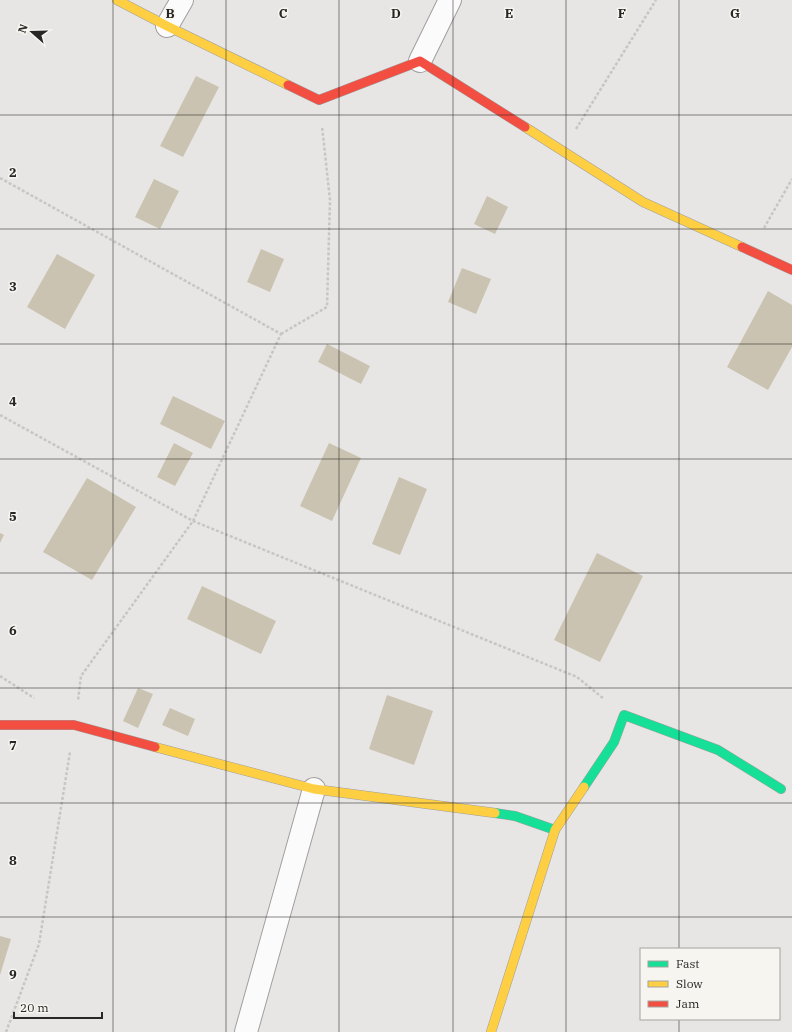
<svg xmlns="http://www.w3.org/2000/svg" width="792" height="1032" viewBox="0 0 792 1032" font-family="'IBM Plex Serif',serif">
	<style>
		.building { fill: #cac3b1 }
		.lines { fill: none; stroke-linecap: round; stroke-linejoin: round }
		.street-casing { stroke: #a09f9e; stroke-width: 24 }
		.fast-casing { stroke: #a09f9e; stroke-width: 10 }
		.slow-casing { stroke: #a09f9e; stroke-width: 10 }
		.jam-casing { stroke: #a09f9e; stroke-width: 10 }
		.path { stroke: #c6c6c5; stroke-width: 2.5; stroke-dasharray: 3 2; stroke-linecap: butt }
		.street { stroke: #fcfbfb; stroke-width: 22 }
		.fast { stroke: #16e098; stroke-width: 9 }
		.slow { stroke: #ffcf43; stroke-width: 9 }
		.jam { stroke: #f24e42; stroke-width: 9 }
		.grid { fill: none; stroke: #282726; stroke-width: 1; stroke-opacity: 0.55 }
		.grid-label { font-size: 13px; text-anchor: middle; font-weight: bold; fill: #282726; stroke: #f6f5f0; stroke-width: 3; stroke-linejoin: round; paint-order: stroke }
	</style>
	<rect width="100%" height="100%" fill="#e8e6e4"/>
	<path class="building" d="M196,76L219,87L183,157L160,146Z
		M154,179L179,191L160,229L135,217Z
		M487,196L508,207L495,234L474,224Z
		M261,249L284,259L270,292L247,282Z
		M57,254L95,275L65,329L27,307Z
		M462,268L491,279L476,314L448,302Z
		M768,291L792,305V347L768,390L727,367Z
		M327,344L370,366L361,384L318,362Z
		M173,396L225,421L211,449L160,424Z
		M174,443L193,453L175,486L157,477Z
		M329,443L361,458L332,521L300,506Z
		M399,477L427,489L400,555L372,544Z
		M87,478L136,507L92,580L43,552Z
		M0,533L4,535L0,543Z
		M597,553L643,576L600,662L554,640Z
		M202,586L276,621L261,654L187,619Z
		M138,688L153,694L138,728L123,721Z
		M387,695L433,711L414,765L369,749Z
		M170,708L195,719L188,736L162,725Z
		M0,936L11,939L0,975Z"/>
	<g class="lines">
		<g class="street-casing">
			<path id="street" d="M167,26L182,0
				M420,61L450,0
				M246,1032L314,789"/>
		</g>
		<g class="fast-casing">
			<path id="fast" d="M584,787L614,742L624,715L718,750L781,789
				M495,813L515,816L555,830"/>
		</g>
		<g class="slow-casing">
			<path id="slow" d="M117,0L167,26L288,85
				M525,127L643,202L742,247
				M155,747L314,789L495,813
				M491,1032L555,830L584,787"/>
		</g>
		<g class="jam-casing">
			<path id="jam" d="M288,85L319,100L420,61L525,127
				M742,247L792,270
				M0,725H74L155,747"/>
		</g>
		<path class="path" d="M576,129L656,0
			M0,178L281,334L193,521L81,676L78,700
			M764,228L792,179
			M281,334L327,307L330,200L322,126
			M0,415L193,521L577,677L604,699
			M0,676L34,698
			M6,1032L39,944L70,752"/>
		<use href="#street" class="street"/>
		<use href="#fast" class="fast"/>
		<use href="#slow" class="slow"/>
		<use href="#jam" class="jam"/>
	</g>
	<path class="grid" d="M113,0V1032M226,0V1032M339,0V1032M453,0V1032M566,0V1032M679,0V949M0,115H792M0,229H792M0,344H792M0,459H792M0,573H792M0,688H792M0,803H792M0,917H792M679,1019V1032"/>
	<g class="grid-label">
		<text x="170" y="18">B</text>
		<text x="283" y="18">C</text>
		<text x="396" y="18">D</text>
		<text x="509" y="18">E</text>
		<text x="622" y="18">F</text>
		<text x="735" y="18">G</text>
		<text x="13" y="177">2</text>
		<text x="13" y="291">3</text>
		<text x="13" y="406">4</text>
		<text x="13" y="521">5</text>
		<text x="13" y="635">6</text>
		<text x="13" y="750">7</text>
		<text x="13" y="865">8</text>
		<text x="13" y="979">9</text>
	</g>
	<rect x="640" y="948" width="140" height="72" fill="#f6f5f0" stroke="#a4a39f"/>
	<rect x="648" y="961" width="20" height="6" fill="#16e098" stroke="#a4a39f"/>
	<text x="676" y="968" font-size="12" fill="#282726">Fast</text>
	<rect x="648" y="981" width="20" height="6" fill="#ffcf43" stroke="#a4a39f"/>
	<text x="676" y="988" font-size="12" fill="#282726">Slow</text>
	<rect x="648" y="1001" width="20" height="6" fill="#f24e42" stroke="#a4a39f"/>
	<text x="676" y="1008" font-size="12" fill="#282726">Jam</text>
	<g transform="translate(32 32) rotate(290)" stroke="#f6f5f0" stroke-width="3" paint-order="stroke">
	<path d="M0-3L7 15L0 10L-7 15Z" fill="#282726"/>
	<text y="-6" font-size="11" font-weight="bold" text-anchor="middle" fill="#282726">N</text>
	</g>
	<path d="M14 1012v6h88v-6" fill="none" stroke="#282726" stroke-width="2"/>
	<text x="20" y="1012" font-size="12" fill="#282726" stroke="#f6f5f0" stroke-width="3" paint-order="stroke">20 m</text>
</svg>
